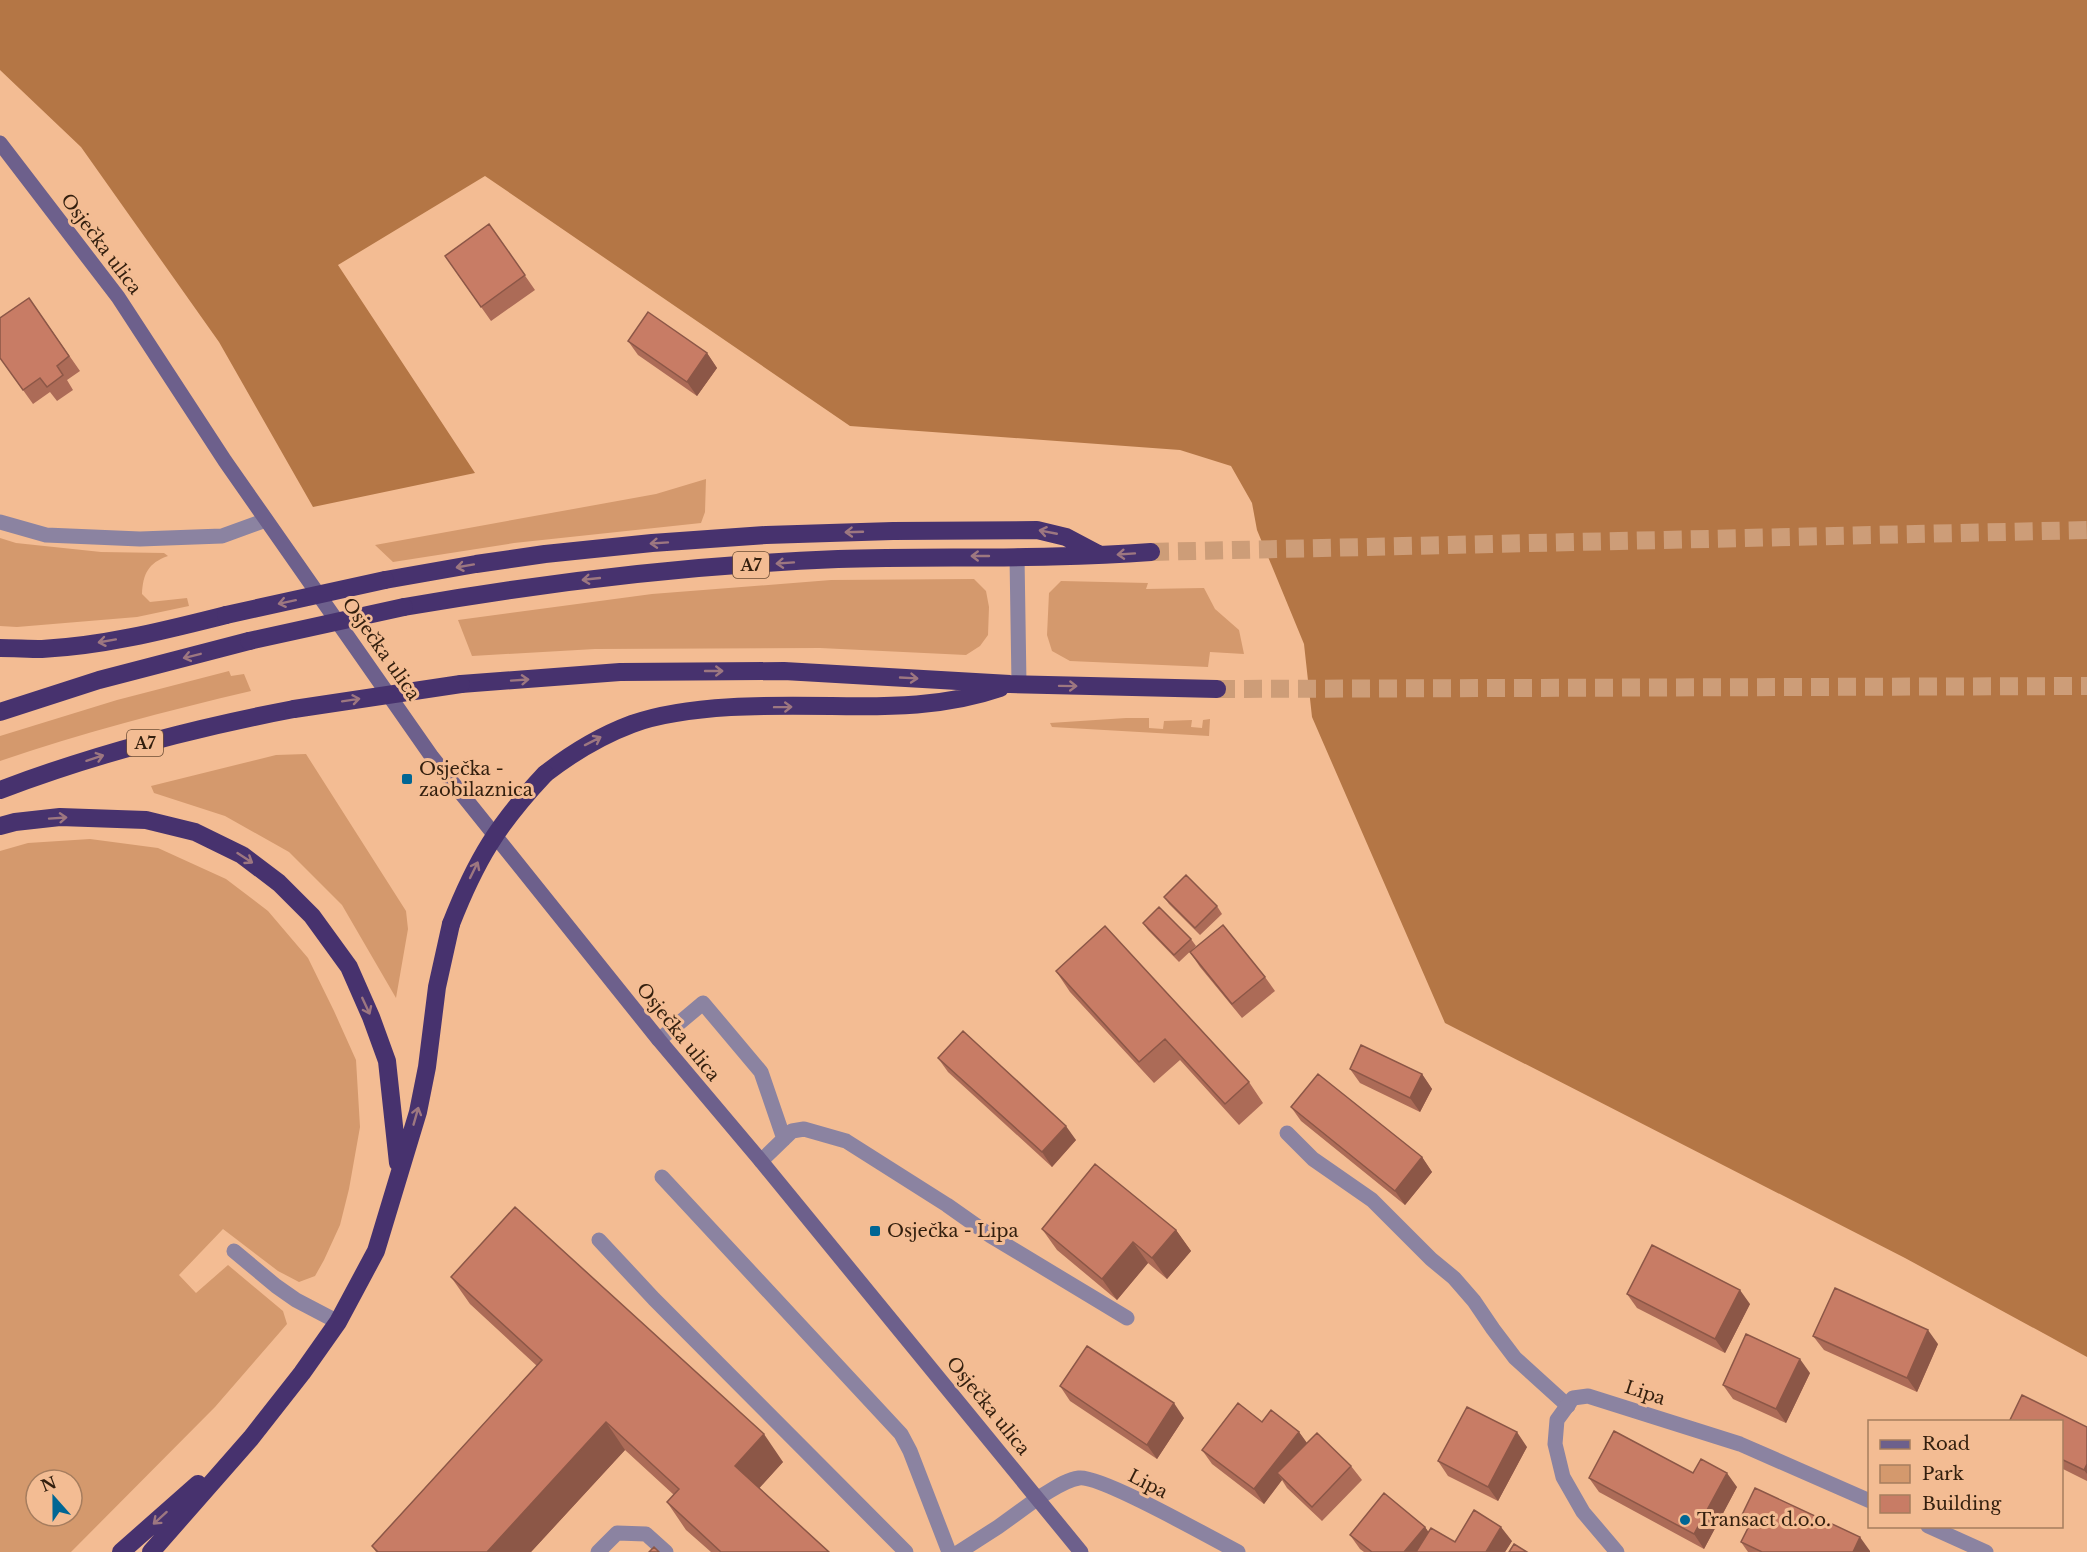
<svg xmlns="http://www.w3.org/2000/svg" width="2087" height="1552" viewBox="0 0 2087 1552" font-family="'Libre Baskerville',serif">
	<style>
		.green { fill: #d4996d; fill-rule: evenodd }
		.forest { fill: #b47645 }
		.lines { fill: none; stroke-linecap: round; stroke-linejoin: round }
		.highway-tunnel { stroke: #cd9d78; stroke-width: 18; stroke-dasharray: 18 9; stroke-linecap: butt }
		.lane { stroke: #8b83a1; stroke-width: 15 }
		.street { stroke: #8b83a1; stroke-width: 15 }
		.secondary { stroke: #6d608c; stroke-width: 15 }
		.highway { stroke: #47326e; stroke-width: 18 }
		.highway-bridge { stroke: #47326e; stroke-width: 18 }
		.wall { fill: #ac6b57 }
		.shaded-wall { fill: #8c5747 }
		.building { fill: #c87c65; stroke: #8c5747; stroke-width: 1.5 }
		.oneway { stroke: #9d7780 }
		.poi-dot { fill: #006694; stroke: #f3bc93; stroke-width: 2 }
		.labels { text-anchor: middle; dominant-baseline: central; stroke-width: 6; stroke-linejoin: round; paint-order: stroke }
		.shield { fill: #f3bc93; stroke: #6d4e36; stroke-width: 1.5 }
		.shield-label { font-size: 16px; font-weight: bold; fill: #331f0e }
		.street-label { font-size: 18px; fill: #331f0e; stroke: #f3bc93 }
		.poi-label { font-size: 18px; fill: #331f0e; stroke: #f3bc93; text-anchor: start }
	</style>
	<rect width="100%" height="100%" fill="#f3bc93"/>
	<path class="green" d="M706,479L705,512L701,523L514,543L393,562L375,545L656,494Z
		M0,538L16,543L101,552L164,553L168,556C148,563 143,574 142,594L150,602L187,598L189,606L137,617L17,627L0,626Z
		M974,579L986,591L989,607L988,635L980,646L966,655L820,648L595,649L472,656L458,620L652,594L831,580Z
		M1061,581L1148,583L1146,589L1204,588L1215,609L1239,630L1244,654L1210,652L1208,667L1070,661L1052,651L1047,635L1049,593Z
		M229,671L231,676L244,674L251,691C166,711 82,733 0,761V736L117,700Z
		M1126,718H1149V728L1163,729L1164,721L1192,720L1191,727L1202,728L1203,720L1210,719L1209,736L1052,727L1050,723Z
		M306,754L406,911L408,929L396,998L342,905L289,852L225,816L154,793L151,786L276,755Z
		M90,839L158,848L226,879L268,911L308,958L334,1011L356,1060L360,1127L349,1189L340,1225L324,1260L315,1276L299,1282L278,1271L223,1229L179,1275L196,1293L228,1265L283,1311L287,1324L215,1407L71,1552H0V851L28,843ZM36,1480H72V1516H36Z"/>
	<path class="forest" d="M0,0H2087V1357L1905,1258L1445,1023L1312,717L1304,644L1257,530L1252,503L1231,466L1180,450L850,426L485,176L338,265L475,473L313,507L219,342L81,147L0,70Z"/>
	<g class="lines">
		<path class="highway-tunnel" d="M1151,552L2087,530
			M1217,689L2087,686"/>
		<path class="lane" d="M0,522L46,535L140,539L222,536L266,520
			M1017,556L1019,684
			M659,1040L703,1003L761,1072L784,1139
			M1287,1133L1313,1159L1372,1200L1431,1259L1454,1278L1474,1301L1493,1329L1515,1358L1568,1406
			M761,1161L792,1131L804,1129L846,1141L947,1205L991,1236L1127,1318
			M662,1177L901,1434L910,1451L949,1552
			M599,1240L654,1299L906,1552
			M234,1251L276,1286L296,1300L338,1322
			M598,1552L617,1533L646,1534L666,1552
			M959,1552L998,1527L1038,1498"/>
		<path class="street" d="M1038,1498C1051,1491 1064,1480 1079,1478C1101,1475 1211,1538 1238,1552
			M1928,1526L1986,1552
			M1617,1552L1583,1512L1563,1477L1555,1444L1557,1420L1573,1398L1588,1396L1740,1444L1870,1501"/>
		<path class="secondary" d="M0,143L118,297L225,461L432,757L659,1040L761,1161L1081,1552"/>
		<path class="highway" d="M385,580L476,564L545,554L652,543L766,535L893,531L1037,530L1066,537L1100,555
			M404,607C547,582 692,565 838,559C942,556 1047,560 1151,552
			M0,648C14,648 28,649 42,649C104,646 166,630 226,615
			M461,684L620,672L784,671L1010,684L1217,689
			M0,712L99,680L249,641
			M545,774C572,753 600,736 632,724C687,704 773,705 832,706C889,707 945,707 1000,688
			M0,790C95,754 194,728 294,709
			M0,826L15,822L60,817L146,820L195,832L242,855L279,883L312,916L349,967L371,1017L387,1061L398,1163
			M121,1552L198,1484
			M151,1552L251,1438L302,1373L338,1322L376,1251L418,1112L427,1067L437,987L451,924"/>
		<path class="highway-bridge" d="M226,615L385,580
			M249,641L404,607
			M294,709L461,684
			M451,924C476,860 498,824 545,774"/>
	</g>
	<path class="wall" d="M489,224L535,290L491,321L445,256Z
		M29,298L80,371L67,380L73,390L57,401L50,392L33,404L0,358Z
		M628,341L707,353L717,368L697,396L638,355Z
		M1164,897L1217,906L1222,914L1200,935L1169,904Z
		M1143,923L1191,939L1196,946L1179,962L1148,930Z
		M1190,952L1265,977L1275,991L1242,1018L1200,967Z
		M1056,971L1249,1082L1263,1103L1239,1125L1180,1060L1154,1083L1070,992Z
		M938,1058L1076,1140L1052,1167L948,1072Z
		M1350,1069L1422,1074L1432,1089L1420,1112L1360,1083Z
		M1291,1107L1422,1157L1432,1172L1405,1205L1301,1121Z
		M1042,1229L1176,1230L1191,1251L1167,1279L1148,1263L1117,1300L1057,1250Z
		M451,1277L783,1462L759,1488L829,1552H711L686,1530L667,1502L674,1495L625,1450L531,1552H376L372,1546L537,1366L470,1304Z
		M1627,1294L1750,1304L1725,1353L1637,1308Z
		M1813,1336L1938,1344L1917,1392L1824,1350Z
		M1810,1373L1786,1423L1733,1399L1723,1385Z
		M1060,1386L1184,1418L1157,1459L1070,1401Z
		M1262,1422L1299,1432L1307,1443L1351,1466L1362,1480L1322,1521L1287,1488L1282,1480L1264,1504L1212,1464L1202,1450Z
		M2061,1422L2087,1427V1481L2061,1468Z
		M1527,1447L1498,1501L1448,1476L1438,1461Z
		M1693,1473L1737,1487L1704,1549L1599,1492L1589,1478Z
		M1741,1517L1870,1551L1748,1552L1741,1542L1748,1528Z
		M1425,1527L1428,1532L1455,1542L1512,1541L1505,1552H1364L1360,1549L1350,1535Z"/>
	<path class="shaded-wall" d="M707,353L717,368L697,396L687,382Z
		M1422,1074L1432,1089L1420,1112L1410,1098Z
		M1066,1126L1076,1140L1052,1167L1042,1152Z
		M1422,1157L1432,1172L1405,1205L1395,1191Z
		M1176,1230L1191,1251L1167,1279L1152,1258Z
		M1133,1242L1148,1263L1117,1300L1102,1279Z
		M1740,1290L1750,1304L1725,1353L1715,1339Z
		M1928,1330L1938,1344L1917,1392L1907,1378Z
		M1800,1359L1810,1373L1786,1423L1776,1409Z
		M1174,1403L1184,1418L1157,1459L1147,1445Z
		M606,1422L625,1450L531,1552H487Z
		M1299,1432L1309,1446L1277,1473L1282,1480L1264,1504L1254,1489Z
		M1517,1432L1527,1447L1498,1501L1488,1487Z
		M764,1434L783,1462L754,1494L735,1466Z
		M2087,1464V1474L2084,1470Z
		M1727,1473L1737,1487L1704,1549L1694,1534Z
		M1425,1527L1435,1541L1426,1552H1404Z
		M1501,1527L1512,1541L1505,1552H1486Z
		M1860,1537L1870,1551V1552H1853Z"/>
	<path class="building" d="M489,224L525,275L481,307L445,256Z
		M29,298L69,356L57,366L63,375L47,387L40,378L23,390L0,358V318Z
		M648,312L707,353L687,382L628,341Z
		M1186,875L1217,906L1195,928L1164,897Z
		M1159,907L1191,939L1174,955L1143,923Z
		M1223,925L1265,977L1232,1004L1190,952Z
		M1105,926L1249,1082L1225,1104L1165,1039L1139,1062L1056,971Z
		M963,1031L1066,1126L1042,1152L938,1058Z
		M1361,1045L1422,1074L1410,1098L1350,1069Z
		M1318,1074L1422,1157L1395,1191L1291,1107Z
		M1095,1164L1176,1230L1152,1258L1133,1242L1102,1279L1042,1229Z
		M515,1207L764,1434L735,1466L829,1552H721L667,1502L679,1489L606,1422L487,1552H378L372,1546L542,1360L451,1277Z
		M1652,1245L1740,1290L1715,1339L1627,1294Z
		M1835,1288L1928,1330L1907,1378L1813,1336Z
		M1746,1334L1800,1359L1776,1409L1723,1385Z
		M1087,1346L1174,1403L1147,1445L1060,1386Z
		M2022,1395L2087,1427V1464L2084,1470L2061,1459V1422H2009Z
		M1238,1403L1262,1422L1271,1410L1299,1432L1254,1489L1202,1450Z
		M1467,1407L1517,1432L1488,1487L1438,1461Z
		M1614,1431L1693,1473L1701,1459L1727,1473L1694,1534L1589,1478Z
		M1317,1433L1351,1466L1312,1507L1277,1473Z
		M1755,1488L1860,1537L1853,1552H1762L1741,1542L1751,1522L1741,1517Z
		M1384,1493L1425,1527L1404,1552H1372L1350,1535Z
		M1474,1510L1501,1527L1486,1552H1416L1431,1528L1455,1542Z
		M1514,1544L1527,1552H1509Z
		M654,1547L659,1552H649Z"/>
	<defs><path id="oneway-shaft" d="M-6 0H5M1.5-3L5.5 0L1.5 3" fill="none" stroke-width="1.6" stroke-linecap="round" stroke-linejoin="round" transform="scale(1.5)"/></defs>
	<g class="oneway">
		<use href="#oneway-shaft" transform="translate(854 532) rotate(178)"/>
		<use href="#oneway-shaft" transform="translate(1048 532) rotate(-169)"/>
		<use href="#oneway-shaft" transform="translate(659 543) rotate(176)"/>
		<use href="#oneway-shaft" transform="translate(1126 554) rotate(176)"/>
		<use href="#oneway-shaft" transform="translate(980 556) rotate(180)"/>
		<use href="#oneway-shaft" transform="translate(785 563) rotate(176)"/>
		<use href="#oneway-shaft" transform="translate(465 566) rotate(170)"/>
		<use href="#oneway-shaft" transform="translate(591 579) rotate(174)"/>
		<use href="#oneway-shaft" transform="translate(287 602) rotate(168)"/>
		<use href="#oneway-shaft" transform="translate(107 641) rotate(170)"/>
		<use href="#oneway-shaft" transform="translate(192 656) rotate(166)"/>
		<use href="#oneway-shaft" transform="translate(714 671)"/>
		<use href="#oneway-shaft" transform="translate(909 678) rotate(3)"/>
		<use href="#oneway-shaft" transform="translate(520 680) rotate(-4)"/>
		<use href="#oneway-shaft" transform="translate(1068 686) rotate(1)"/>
		<use href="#oneway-shaft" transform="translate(351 700) rotate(-9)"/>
		<use href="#oneway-shaft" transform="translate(783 707) rotate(-1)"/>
		<use href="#oneway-shaft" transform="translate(593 741) rotate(-27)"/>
		<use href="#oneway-shaft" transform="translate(95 758) rotate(-18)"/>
		<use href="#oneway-shaft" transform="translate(58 818) rotate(-4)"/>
		<use href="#oneway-shaft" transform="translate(245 858) rotate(33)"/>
		<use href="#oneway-shaft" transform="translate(474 870) rotate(-64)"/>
		<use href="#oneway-shaft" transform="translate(366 1006) rotate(65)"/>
		<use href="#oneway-shaft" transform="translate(416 1116) rotate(-74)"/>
		<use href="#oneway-shaft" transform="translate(160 1518) rotate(138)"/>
	</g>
	<g class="poi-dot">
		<rect x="401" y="773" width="12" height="12" rx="3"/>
		<rect x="869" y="1225" width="12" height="12" rx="3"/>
		<circle cx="1685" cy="1520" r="6"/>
	</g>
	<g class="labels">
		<g class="shield">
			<rect x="733" y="552" width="36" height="26" rx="4.5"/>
			<rect x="127" y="730" width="36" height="26" rx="4.5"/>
		</g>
		<g class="shield-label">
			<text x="751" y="565">A7</text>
			<text x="145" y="743">A7</text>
		</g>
		<g class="street-label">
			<text transform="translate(101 244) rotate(53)">Osječka ulica</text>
			<text transform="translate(381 649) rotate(55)">Osječka ulica</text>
			<text transform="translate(678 1032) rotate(51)">Osječka ulica</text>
			<text transform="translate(1645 1393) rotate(18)">Lipa</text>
			<text transform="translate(988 1406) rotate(51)">Osječka ulica</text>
			<text transform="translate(1148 1484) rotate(27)">Lipa</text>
		</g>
		<g class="poi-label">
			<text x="419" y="769">Osječka -<tspan x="419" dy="21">zaobilaznica</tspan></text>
			<text x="887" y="1231">Osječka - Lipa</text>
			<text x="1697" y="1520">Transact d.o.o.</text>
		</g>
	</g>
	<rect x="1868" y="1420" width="195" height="108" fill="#f3bc93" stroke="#a67d5e" stroke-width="1.5"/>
	<rect x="1880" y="1440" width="30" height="9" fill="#6d608c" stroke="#a67d5e" stroke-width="1.5"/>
	<text x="1922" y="1450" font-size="18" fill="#331f0e">Road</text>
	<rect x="1880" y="1465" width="30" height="18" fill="#d4996d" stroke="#a67d5e" stroke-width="1.5"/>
	<text x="1922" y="1480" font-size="18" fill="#331f0e">Park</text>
	<rect x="1880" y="1495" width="30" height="18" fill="#c87c65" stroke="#a67d5e" stroke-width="1.5"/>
	<text x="1922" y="1510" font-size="18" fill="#331f0e">Building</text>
	<g transform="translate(54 1498) rotate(339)"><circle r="28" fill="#f3bc93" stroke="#a67d5e" stroke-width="1.5"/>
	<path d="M0-4.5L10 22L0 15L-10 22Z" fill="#006694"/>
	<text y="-9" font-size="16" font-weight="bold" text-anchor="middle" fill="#331f0e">N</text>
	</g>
</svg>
